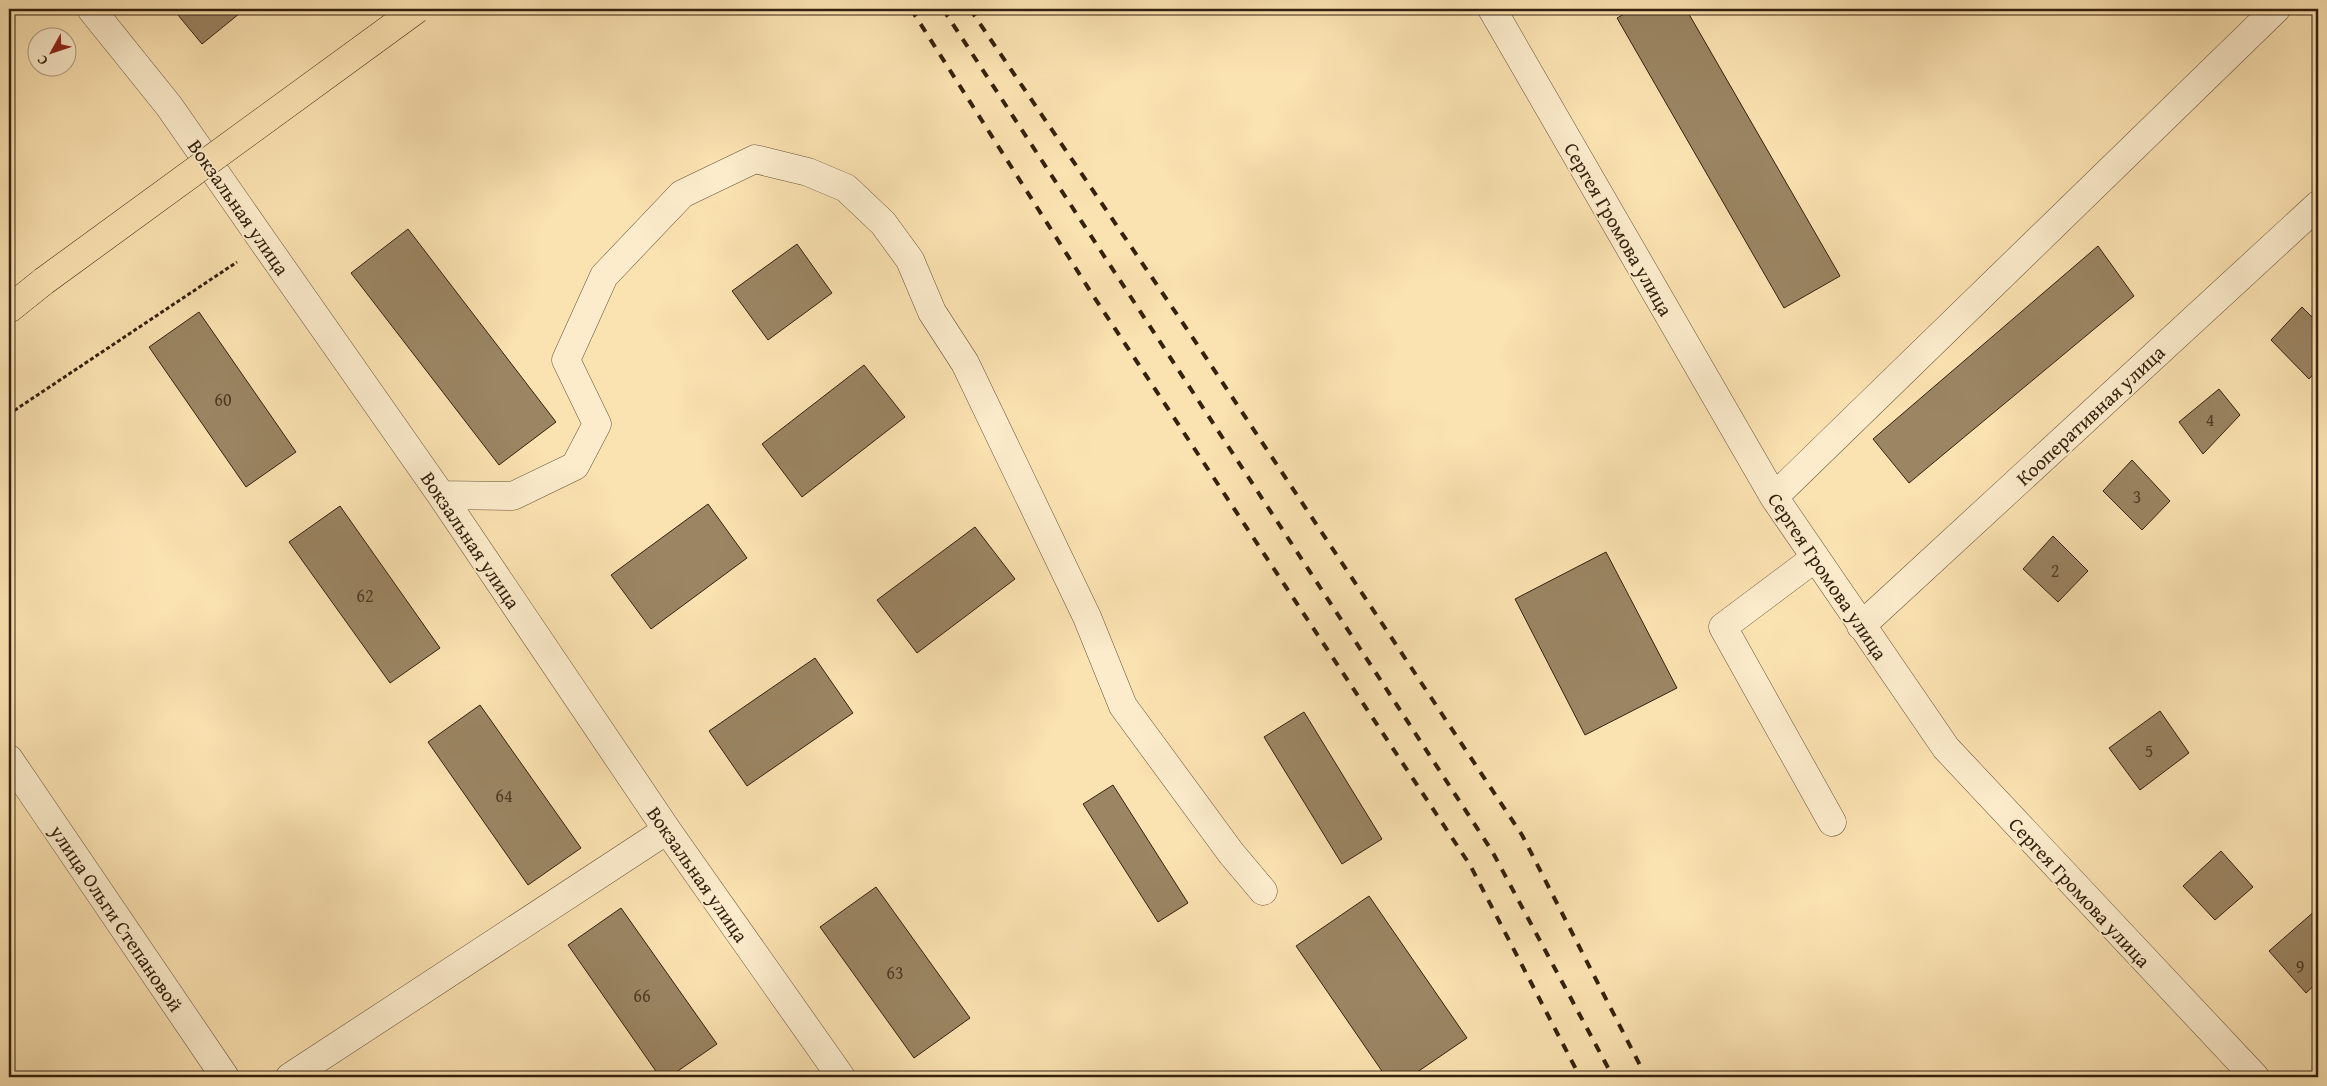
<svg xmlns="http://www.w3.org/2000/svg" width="2327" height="1086" viewBox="0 0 2327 1086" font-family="'Gentium Book Plus',serif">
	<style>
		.building { fill: #9b8563; stroke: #34210e }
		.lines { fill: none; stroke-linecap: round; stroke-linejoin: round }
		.minor-casing { stroke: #665137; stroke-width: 29 }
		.major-casing { stroke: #34210e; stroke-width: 29 }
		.path { stroke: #34210e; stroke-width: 3; stroke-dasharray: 4 2.5; stroke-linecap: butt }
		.minor { stroke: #fceccc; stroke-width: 28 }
		.major { stroke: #fbe2b1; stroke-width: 28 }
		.rail { stroke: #34210e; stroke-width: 4; stroke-dasharray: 9 9; stroke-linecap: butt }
		.major-bridge-casing { stroke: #34210e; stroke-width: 29; stroke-linecap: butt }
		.major-bridge { stroke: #fbe2b1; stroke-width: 28 }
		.labels { text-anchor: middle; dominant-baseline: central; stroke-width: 4; stroke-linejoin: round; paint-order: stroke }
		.number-label { font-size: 18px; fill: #4e3a23 }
		.street-label { font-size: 20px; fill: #34210e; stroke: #fceccc }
	</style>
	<rect width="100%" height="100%" fill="#fbe2b1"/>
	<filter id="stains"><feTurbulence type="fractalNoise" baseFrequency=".004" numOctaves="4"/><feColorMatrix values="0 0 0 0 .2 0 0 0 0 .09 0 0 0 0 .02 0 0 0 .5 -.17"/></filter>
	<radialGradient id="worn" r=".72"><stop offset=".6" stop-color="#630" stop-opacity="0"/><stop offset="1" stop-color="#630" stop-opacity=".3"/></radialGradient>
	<path class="building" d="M173,9H245L202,44Z
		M1633,9H1686L1840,276L1784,308L1617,18Z
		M408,229L556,422L499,465L351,273Z
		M797,244L832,293L768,340L732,291Z
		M2098,246L2134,296L1909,483L1873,439Z
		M2302,307L2318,323V369L2309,379L2271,340Z
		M199,312L296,452L246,487L149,347Z
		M864,365L905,417L802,497L762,444Z
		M2219,389L2240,415L2203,454L2179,422Z
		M2132,460L2170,501L2142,530L2103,491Z
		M708,504L747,558L651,629L611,575Z
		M340,506L440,648L390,683L289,542Z
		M975,527L1015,579L917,653L877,600Z
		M2053,536L2088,571L2058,602L2023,569Z
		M1606,552L1677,688L1585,735L1515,599Z
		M815,658L853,713L747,786L709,731Z
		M480,705L581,848L528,885L428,742Z
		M2160,711L2189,753L2140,790L2109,748Z
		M1304,712L1382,839L1342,864L1264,737Z
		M1113,785L1188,903L1158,922L1083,804Z
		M2221,851L2253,887L2215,920L2183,886Z
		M876,887L970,1018L914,1058L820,927Z
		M1369,896L1467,1038L1410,1077H1386L1296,946Z
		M621,908L717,1044L669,1077H660L568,945Z
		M2316,910L2318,913V982L2306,993L2269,951Z"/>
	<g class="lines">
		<g class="minor-casing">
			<path id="minor" d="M91,9L169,106L265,244L441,495L667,830L841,1077
				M1492,9L1774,497L1946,748L2255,1077
				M441,495L513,496L575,466L597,424L566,360L604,276L682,194L755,159L808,172L846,188L883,223L910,260L932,312L965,363L1087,617L1123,706L1231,853L1263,891
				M1774,497L2276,9
				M1815,558L1723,627L1832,822
				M1861,626L2318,205
				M9,759L225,1077
				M290,1077L667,830"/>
		</g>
		<g class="major-casing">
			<path id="major" d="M9,309L44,281"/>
		</g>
		<path class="path" d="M9,414L237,262"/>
		<use href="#minor" class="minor"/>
		<use href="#major" class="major"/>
		<path class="rail" d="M911,9L1094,297L1470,865L1580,1077
			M943,9L1492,851L1613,1077
			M970,9L1199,347L1522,835L1646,1077"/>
		<g class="major-bridge-casing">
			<path id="major-bridge" d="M44,281L417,9"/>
		</g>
		<use href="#major-bridge" class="major-bridge"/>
	</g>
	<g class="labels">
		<g class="number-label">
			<text x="223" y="399">60</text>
			<text x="2210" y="419">4</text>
			<text x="2137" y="496">3</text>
			<text x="2055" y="570">2</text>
			<text x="365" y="595">62</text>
			<text x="2149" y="750">5</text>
			<text x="504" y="795">64</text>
			<text x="2300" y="966">9</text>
			<text x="895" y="972">63</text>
			<text x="642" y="995">66</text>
		</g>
		<g class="street-label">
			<text transform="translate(239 207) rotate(55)">Вокзальная улица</text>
			<text transform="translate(1619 229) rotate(60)">Сергея Громова улица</text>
			<text transform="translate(2090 415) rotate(-43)">Кооперативная улица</text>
			<text transform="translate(471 540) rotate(56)">Вокзальная улица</text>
			<text transform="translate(1828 576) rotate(56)">Сергея Громова улица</text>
			<text transform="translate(698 874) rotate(55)">Вокзальная улица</text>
			<text transform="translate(2080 892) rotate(47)">Сергея Громова улица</text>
			<text transform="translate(117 918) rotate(56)">улица Ольги Степановой</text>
		</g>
	</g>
	<rect width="2327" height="1086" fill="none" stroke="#fbe2b1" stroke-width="30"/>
	<rect x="10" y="10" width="2307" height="1066" fill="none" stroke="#34210e" stroke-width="2.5"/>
	<rect x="15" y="15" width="2297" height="1056" fill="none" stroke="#34210e"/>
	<g transform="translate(52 52) rotate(230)"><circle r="24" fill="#fceccc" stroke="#ac9b80"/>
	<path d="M0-4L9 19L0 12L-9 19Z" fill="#8f2418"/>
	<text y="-8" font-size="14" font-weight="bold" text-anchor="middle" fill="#34210e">С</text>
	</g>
	<rect width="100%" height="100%" filter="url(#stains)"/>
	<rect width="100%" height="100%" fill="url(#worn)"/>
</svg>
